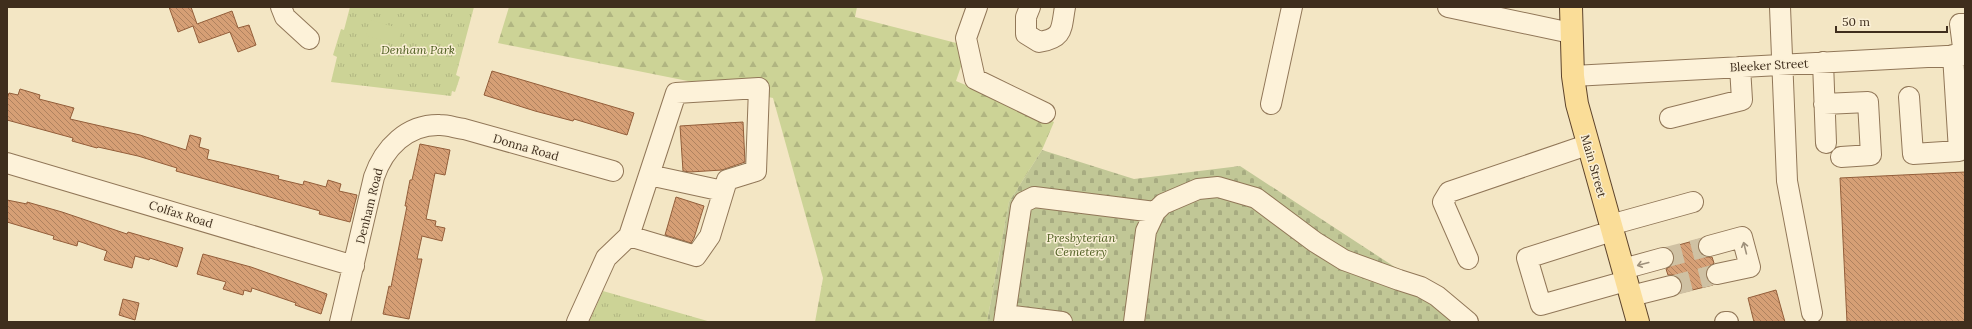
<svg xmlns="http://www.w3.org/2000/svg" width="1972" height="329" viewBox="0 0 1972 329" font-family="Lora,serif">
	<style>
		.grass { fill: url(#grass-tufts) }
		.forest { fill: url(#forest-firs) }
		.cemetery { fill: url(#cemetery-stones) }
		.garden { fill: #ccd396 }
		.building { fill: url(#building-back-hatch); stroke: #935e3a }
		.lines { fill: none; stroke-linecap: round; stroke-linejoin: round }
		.minor-tunnel { stroke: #cfc1a3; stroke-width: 20; stroke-dasharray: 20 10; stroke-linecap: butt }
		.minor-casing { stroke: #917758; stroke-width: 22 }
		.major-casing { stroke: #5e442c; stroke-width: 24 }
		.minor { stroke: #fdf2d9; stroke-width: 20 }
		.major { stroke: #fadd98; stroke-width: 22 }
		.oneway { stroke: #9e907b }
		.labels { text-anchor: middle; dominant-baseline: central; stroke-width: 3; stroke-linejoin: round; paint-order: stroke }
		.park-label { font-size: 12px; font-style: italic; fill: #4e5e21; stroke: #faefd5 }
		.street-label { font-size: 12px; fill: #3f2e1d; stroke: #faefd5 }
	</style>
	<defs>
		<pattern id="grass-tufts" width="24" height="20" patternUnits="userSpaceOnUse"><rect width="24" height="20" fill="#ccd396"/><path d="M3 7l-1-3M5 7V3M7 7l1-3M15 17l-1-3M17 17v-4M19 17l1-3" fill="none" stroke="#b0b581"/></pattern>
		<pattern id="forest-firs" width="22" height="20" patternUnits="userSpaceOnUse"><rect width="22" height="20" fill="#ccd396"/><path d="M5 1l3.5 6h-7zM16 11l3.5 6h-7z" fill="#b0b581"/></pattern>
		<pattern id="cemetery-stones" width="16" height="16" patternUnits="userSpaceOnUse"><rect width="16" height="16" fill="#c1c796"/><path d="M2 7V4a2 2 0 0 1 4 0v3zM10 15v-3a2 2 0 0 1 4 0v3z" fill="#a7ab81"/></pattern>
		<pattern id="building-back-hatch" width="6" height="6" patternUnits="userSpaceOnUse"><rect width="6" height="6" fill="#d69f75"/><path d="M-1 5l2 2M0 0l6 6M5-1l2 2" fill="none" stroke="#af825f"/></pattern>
	</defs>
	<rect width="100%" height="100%" fill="#f3e6c4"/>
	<path class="grass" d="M350,7H474L456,75L460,77L455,92L452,91L451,96L331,82L337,57L333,55L341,29L344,30Z
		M603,291L711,322H589Z"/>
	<path class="forest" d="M509,7H857L855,17L968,46L956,81L1054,122L1042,150L1009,202L987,322H815L823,278L773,98L498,43Z"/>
	<path class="cemetery" d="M1042,150L1134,179L1240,166L1479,322H987L1009,202Z"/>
	<path class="garden" d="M370,20L402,29L398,44L366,36Z"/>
	<path class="building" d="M169,7H191L197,24L232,11L238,28L249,25L256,45L238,52L230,32L199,43L193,26L178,32Z
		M492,71L634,113L627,135L574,119L573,121L535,111L484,95Z
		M20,89L40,95L39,99L74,108L70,119L140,135L186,150L190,135L201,138L199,147L209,150L207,159L279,176L278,179L303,185L304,181L326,187L328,180L341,184L339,191L357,195L350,222L319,214L320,211L176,171L177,168L138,156L98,147L97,148L72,141L73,138L7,120V99L9,93L18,95Z
		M743,122L745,162L722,170L690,172L683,171L680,126Z
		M420,144L450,150L445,175L435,173L426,219L436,221L435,226L445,228L442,241L422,236L417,259H422L409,319L383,314L389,286L391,287L407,206H405L410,180H412Z
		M1965,172V322H1847L1840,178Z
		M676,197L704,206L694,238L691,243L665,235Z
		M7,200L27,204V202L62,212L127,234L128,232L183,248L177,267L150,258L149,260L135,256L132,268L104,260L107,251L78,241L77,246L53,239L54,236L7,222Z
		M1700,239L1698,249L1701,254L1706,257H1712L1714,263L1706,270V276L1708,281L1713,285L1680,293L1682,284L1680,278L1674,275H1668L1666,269L1671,266L1674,261V255L1668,248Z
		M203,254L251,267L327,294L321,314L295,305L296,303L252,288L251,292L244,290L243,295L223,289L226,282L197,274Z
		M1776,290L1785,322H1754L1748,298Z
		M123,299L139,303L135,320L119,315Z"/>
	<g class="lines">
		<path class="minor-tunnel" d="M1663,258L1709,246
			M1671,286L1717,274"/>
		<g class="minor-casing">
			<path id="minor" d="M281,7L285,17L309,39
				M977,7L966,38L975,79L1045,113
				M1030,7L1026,17V34L1039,42C1064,38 1061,29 1065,7
				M1448,7L1571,33
				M1780,7L1787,181L1812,313
				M1964,55L1960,24H1965
				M1823,62L1826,143
				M1573,76L1965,55
				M1909,97L1913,154L1959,151L1953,55
				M1271,104L1292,7
				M1824,104L1868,102L1871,155L1841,157
				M1670,118L1742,100L1740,67
				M7,163L354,266
				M649,175L723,191
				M1610,225L1693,202
				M1612,231L1527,258L1541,305L1626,281
				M1709,246L1742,237L1750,267L1717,274
				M1468,259L1443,202L1449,192L1587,145
				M1623,269L1663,258
				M1631,296L1671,286
				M1006,315L1062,322
				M340,322L374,177C384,148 407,124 440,125C448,125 456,128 464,129L613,171
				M577,322L606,258L629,236L676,93L759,88L756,171L727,180L710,236L696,256L629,236
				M1004,322L1021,207L1024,202L1034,197L1155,212
				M1134,322L1146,231L1155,212L1163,204L1198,189L1218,187L1256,198L1315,242L1344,260L1399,280L1421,287L1437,296L1468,322
				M1725,322H1728"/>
		</g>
		<g class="major-casing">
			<path id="major" d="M1571,7L1573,76L1577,104L1638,322"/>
		</g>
		<use href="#minor" class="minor"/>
		<use href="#major" class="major"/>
	</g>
	<defs><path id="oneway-shaft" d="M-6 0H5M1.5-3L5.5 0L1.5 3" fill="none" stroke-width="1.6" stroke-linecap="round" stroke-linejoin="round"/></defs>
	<g class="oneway">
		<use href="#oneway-shaft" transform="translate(1745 248) rotate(-104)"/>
		<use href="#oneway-shaft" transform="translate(1643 264) rotate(165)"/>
	</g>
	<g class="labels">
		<g class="park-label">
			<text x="418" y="49">Denham Park</text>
			<text x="1081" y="237">Presbyterian<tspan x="1081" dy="14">Cemetery</tspan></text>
		</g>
		<g class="street-label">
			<text transform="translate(1769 65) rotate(-3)">Bleeker Street</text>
			<text transform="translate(526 147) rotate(16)">Donna Road</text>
			<text transform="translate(1594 166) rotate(74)">Main Street</text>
			<text transform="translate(369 206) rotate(-76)">Denham Road</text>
			<text transform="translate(181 214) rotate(17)">Colfax Road</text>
		</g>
	</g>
	<rect width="1972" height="329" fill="none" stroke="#3f2e1d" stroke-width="16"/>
	<path d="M1836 26v6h111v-6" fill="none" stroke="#3f2e1d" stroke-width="2"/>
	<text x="1842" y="26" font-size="12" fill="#3f2e1d" stroke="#faefd5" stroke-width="3" paint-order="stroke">50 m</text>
</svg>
